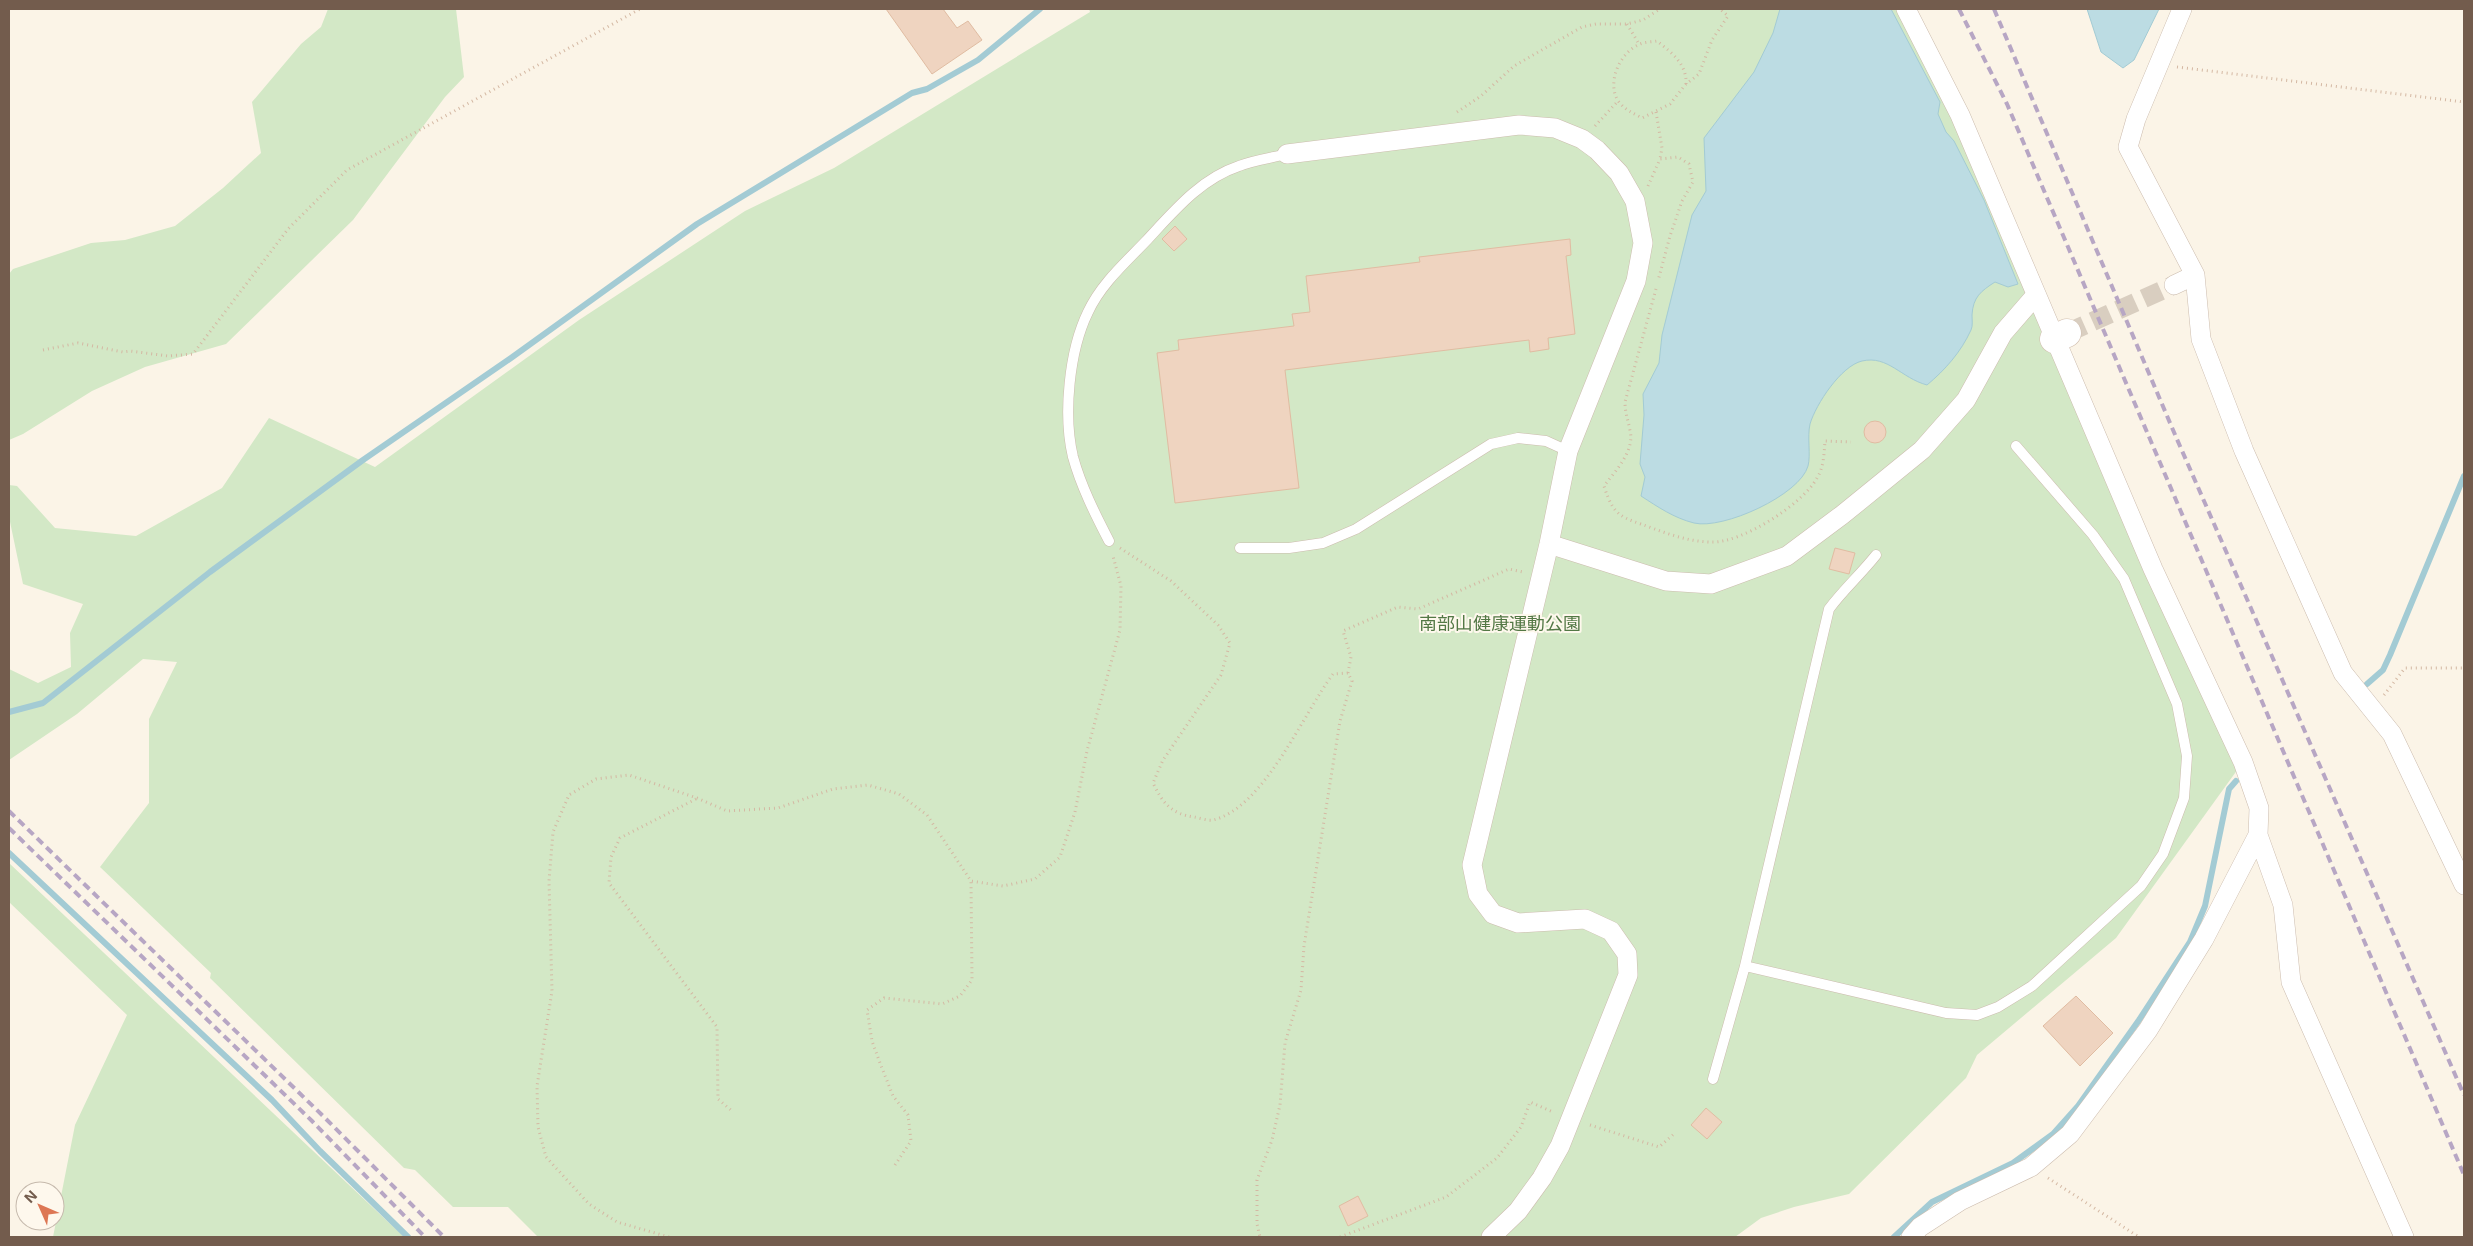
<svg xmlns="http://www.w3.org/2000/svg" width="2473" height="1246" viewBox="0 0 2473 1246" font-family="Inter,'Noto Sans JP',sans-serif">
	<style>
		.green { fill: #d3e8c6 }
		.water { fill: #bcdce3; stroke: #a3cbd4 }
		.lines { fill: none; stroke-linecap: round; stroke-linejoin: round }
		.stream { stroke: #a3cbd4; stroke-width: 6 }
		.building { fill: #efd4c0; stroke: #e0bca2 }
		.street-tunnel { stroke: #d9cec0; stroke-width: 19; stroke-dasharray: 19 9; stroke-linecap: butt }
		.lane-casing { stroke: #ccbcae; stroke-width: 11 }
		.street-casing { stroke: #ccbcae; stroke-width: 20 }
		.secondary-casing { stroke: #d1beae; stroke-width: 29 }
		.path { stroke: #d4b8a3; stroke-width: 3; stroke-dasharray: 1 4; stroke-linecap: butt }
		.lane { stroke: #fff; stroke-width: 10 }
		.street { stroke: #fff; stroke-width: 19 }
		.secondary { stroke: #fff; stroke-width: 28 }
		.rail { stroke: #b7a6c4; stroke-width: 4; stroke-dasharray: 8 5; stroke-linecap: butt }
		.labels { text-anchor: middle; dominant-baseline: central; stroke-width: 4; stroke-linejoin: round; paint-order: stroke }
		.park-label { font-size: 18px; fill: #537845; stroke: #fef8ed }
	</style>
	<rect width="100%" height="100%" fill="#fbf4e7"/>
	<path class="green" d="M328,9H456L464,77L445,97L353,220L226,344L145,367L92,391L23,434L9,440V274L13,269L91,243L125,240L175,226L223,188L261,153L252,102L301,44L321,27Z
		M1089,9H1906L2243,762L2116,938L1977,1055L1966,1078L1849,1194L1794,1207L1761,1218L1735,1237H538L508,1207H453L415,1170L404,1168L210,978L211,973L100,867L149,803V719L177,662L143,659L77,714L9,760V669L38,683L71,667L70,633L83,604L23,584L9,517V485L17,486L55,528L136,536L222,488L269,418L375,467L579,320L745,211L834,168L1090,12Z
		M9,863L404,1237H53L75,1125L127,1015L9,902Z"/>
	<path class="water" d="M1780,9H1891L1940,102L1938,114L1946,132L1954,141L1984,200L2018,284L2008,287L1995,282C1981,291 1973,297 1972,315C1972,320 1973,326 1971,330C1961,352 1945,370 1927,385C1901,378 1888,355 1862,361C1841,366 1816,404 1810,424C1807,437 1811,455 1808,466C1800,495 1723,530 1694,523C1674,518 1658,507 1641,496L1645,477L1640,464L1644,415L1643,394L1659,363L1662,335L1692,215L1706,191L1704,138L1754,72L1773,33Z
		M2087,9H2159L2134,60L2123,68L2101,52Z"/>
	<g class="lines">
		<path class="stream" d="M2367,684L2383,670L2390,655L2464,476
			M9,712L43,703L210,572L363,460L511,358L697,224L912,93L927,89L978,60L1040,9
			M9,853L272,1100L320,1151L408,1237
			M1894,1237L1932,1202L2013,1163L2053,1134L2078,1106L2139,1020L2190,942L2205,906L2229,789L2236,781"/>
	</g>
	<path class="building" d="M886,9H943L957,28L968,21L982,40L932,74Z
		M1175,226L1187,239L1174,251L1162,239Z
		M1570,239L1571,255L1566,256L1575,334L1548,338L1549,349L1530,352L1529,340L1285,370L1299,488L1175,503L1157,353L1179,350L1178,340L1294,326L1292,314L1310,312L1306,276L1420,262L1419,257Z
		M1864 432a11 11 0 1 1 22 0a11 11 0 1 1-22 0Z
		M1835,548L1855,553L1849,574L1829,569Z
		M2076,996L2113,1033L2080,1066L2043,1026Z
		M1706,1108L1722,1122L1707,1139L1691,1125Z
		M1358,1196L1368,1216L1348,1226L1339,1206Z"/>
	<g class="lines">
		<path class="street-tunnel" d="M2067,333L2174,285"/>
		<g class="lane-casing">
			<path id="lane" d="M1109,541C1095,514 1081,486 1073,457C1063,415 1069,351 1088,312C1101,284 1125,263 1146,241C1173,212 1200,179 1239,166C1254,160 1271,158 1287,154
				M1240,548H1289L1323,543L1356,529L1491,444L1518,438L1546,441L1568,451
				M1745,966L1946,1013L1977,1015L1998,1007L2032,986L2141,886L2163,854L2184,798L2187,756L2177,704L2124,579L2093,535L2016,446
				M1713,1079L1745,966L1829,609C1843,590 1861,574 1876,555"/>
		</g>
		<g class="street-casing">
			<path id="street" d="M1906,9L1960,115L2153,569L2243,762L2259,808L2258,835L2283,905L2291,982L2404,1237
				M2182,9L2136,119L2128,147L2195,275L2201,339L2244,451L2343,673L2392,734L2464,885
				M1287,154L1519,125L1555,128L1582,139L1597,150L1619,173L1635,201L1643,243L1636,281L1568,451L1549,544L1472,865L1478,894L1493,914L1518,923L1585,919L1611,931L1627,954L1628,975L1560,1146L1542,1178L1518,1211L1491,1237
				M2174,285L2195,275
				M1549,544L1666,581L1711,584L1787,556L1842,515L1922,450L1966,400L2003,333L2036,295
				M1911,1237L1920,1227L1960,1201L2031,1167L2070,1134L2148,1030L2204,939L2258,835"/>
		</g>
		<g class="secondary-casing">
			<path id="secondary" d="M2054,339L2067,333"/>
		</g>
		<path class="path" d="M1627,24L1639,44
			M2177,67L2464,102
			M1686,84C1687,64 1672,53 1657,41C1651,42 1643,42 1638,45C1619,54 1606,84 1619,102C1625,110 1633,113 1642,118L1670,104L1686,84L1699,74L1712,40L1728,16L1720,9
			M1457,112L1481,96L1514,66L1582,27L1596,24H1627L1643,20L1660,9
			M1656,112L1662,148L1660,159
			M1595,126L1618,101
			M1648,186L1660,159L1678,157L1689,164L1693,182L1682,201L1670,236L1658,281
			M1656,289L1625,402C1625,413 1628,420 1630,430C1635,451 1616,470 1604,486C1614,518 1622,517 1652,528C1671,535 1691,542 1712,542C1742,543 1803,504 1817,478C1824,467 1824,453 1825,441L1851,442
			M43,350L78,343L123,352L130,351L168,356L193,354L288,229L347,170L640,9
			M1120,548L1171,581L1218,625L1230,643L1221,675L1163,760L1153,783C1162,802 1171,814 1194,817C1200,818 1208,821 1213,820C1264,808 1303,714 1333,674L1348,673L1352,681L1340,721L1304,946L1301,990L1285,1043L1280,1105L1272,1140L1257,1180V1224L1260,1237
			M1348,673L1351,657L1343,631L1398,607L1418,609L1509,569L1523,572
			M2384,695L2405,668H2464
			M696,799L620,838L611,857L609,883L717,1027L718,1099L732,1111
			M1590,1125L1659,1147L1675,1133
			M895,1165L911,1141L908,1115L893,1096L880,1063L872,1041L867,1010L884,998L942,1004L960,996L972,980L971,881
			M2048,1178L2139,1237
			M669,1237L617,1222L589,1204L546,1157L538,1127L537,1086L552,991L549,881L553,832L569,795L596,779L629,775L697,798L727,811L778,808L833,789L868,785L899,794L927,815L971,881L1003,886L1035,879L1060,857L1075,812L1087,751L1120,630L1121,586L1113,556
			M1340,1237L1446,1197L1497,1158L1521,1127L1530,1102L1553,1112"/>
		<use href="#lane" class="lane"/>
		<use href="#street" class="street"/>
		<use href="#secondary" class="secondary"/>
		<path class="rail" d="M1959,9L2007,104L2464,1175
			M1994,9L2176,437L2464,1095
			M9,811L321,1114L444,1237
			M9,828L312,1121L425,1237"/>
	</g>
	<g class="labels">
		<g class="park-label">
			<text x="1500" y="623">南部山健康運動公園</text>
		</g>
	</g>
	<rect width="2473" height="1246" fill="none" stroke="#735c4d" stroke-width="20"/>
	<g transform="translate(40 1206) rotate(315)"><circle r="24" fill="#fef8ed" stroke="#c6baad"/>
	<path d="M0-4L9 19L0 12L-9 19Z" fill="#dd7754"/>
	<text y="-8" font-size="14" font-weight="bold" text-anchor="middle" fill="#735c4d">N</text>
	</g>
</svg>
